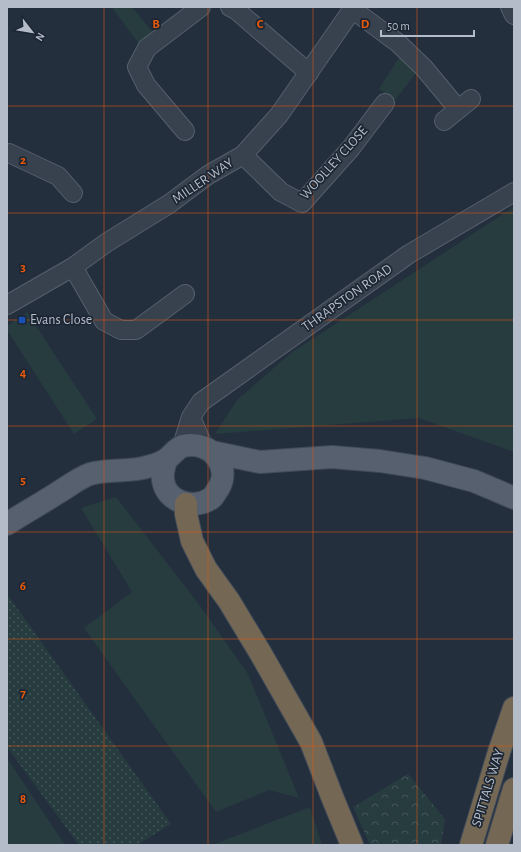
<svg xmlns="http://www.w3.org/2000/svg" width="521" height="852" viewBox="0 0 521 852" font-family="'Alegreya Sans',sans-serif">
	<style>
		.grass { fill: #263c3f }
		.forest { fill: url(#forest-crowns) }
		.park { fill: url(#park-dots) }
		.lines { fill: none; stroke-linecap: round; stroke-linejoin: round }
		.minor-casing { stroke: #565f6c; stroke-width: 20 }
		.major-casing { stroke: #414a57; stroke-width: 24 }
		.highway-casing { stroke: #434c59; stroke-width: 24 }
		.minor { stroke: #38414e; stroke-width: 18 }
		.major { stroke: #56606e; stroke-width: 22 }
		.highway { stroke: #746855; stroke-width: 22 }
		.grid { fill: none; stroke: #e8590c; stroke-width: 1; stroke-opacity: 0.55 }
		.transit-dot { fill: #1a4fb4; stroke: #1d2633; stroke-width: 1.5 }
		.labels { text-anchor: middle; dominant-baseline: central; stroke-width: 3.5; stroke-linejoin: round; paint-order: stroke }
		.street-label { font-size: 14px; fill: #b4bcc9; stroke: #1d2633 }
		.poi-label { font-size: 14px; fill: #b4bcc9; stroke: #1d2633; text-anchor: start }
		.grid-label { font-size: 13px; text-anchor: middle; font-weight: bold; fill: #e8590c; stroke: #1d2633; stroke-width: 3.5; stroke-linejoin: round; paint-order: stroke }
	</style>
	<defs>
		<pattern id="forest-crowns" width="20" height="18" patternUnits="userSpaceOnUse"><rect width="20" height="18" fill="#263c3f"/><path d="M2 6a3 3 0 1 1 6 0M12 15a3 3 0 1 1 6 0" fill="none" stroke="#435659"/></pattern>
		<pattern id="park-dots" width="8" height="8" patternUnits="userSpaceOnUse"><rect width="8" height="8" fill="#263c3f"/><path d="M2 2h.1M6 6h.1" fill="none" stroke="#435659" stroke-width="1.8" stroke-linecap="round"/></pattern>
	</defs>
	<rect width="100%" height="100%" fill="#242f3e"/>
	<path class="grass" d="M116,7H132L157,37L143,49L113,9Z
		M400,56L416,73L395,100L379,89Z
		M514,207V452L419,418L215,434L237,400L291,353Z
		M27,312L97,419L74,434L7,330V326Z
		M116,497L198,603L248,674L299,798L269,790L216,812L84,628L132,592L81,508Z
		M7,758L65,845H7Z
		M310,807L322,845H212Z"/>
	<path class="forest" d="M408,774L445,819L441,845H370L353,807Z"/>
	<path class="park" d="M7,594L171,824L137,845H79L7,747Z"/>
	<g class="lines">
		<g class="minor-casing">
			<path id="minor" d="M230,7L236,10L309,73
				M510,7L514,15
				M352,9L398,43L424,68L458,109
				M444,121L471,99
				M185,131L146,85L137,67L147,48L201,7
				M9,153L58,176L73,193
				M243,155L281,192L302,203L351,148L385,103
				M73,267L104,321L121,330H136L185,294
				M7,305L73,267L106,243L169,204L208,175L243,155L279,115L354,7
				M191,417L201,402L409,254L514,192
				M182,446L191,417L204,448"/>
		</g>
		<g class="major-casing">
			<path id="major" d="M212,452L260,462L332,457L380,461L425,468L474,481L514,498
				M7,524C24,513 42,503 59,492C69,486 79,478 90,474C110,468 131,473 150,466C156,465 162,462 167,459C172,455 177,448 183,446C212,439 234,469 216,492C214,495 213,498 210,499C193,510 166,502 163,480C162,473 164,467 166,460"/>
		</g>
		<g class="highway-casing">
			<path id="highway" d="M186,504V514L192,541L206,569L229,601L261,654L311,742L333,799L352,845
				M471,845L499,752L514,708
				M497,845L514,789"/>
		</g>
		<use href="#minor" class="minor"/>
		<use href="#major" class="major"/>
		<use href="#highway" class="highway"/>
	</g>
	<path class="grid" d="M104,7V845M208,7V845M313,7V845M417,7V845M7,106H514M7,213H514M7,320H514M7,426H514M7,532H514M7,639H514M7,746H514"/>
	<rect class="transit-dot" x="18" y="316" width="8" height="8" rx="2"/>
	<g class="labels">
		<g class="street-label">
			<text transform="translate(334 163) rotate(-48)">WOOLLEY CLOSE</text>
			<text transform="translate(203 181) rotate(-34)">MILLER WAY</text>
			<text transform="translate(347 298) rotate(-35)">THRAPSTON ROAD</text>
			<text transform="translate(488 788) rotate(-73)">SPITTALS WAY</text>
		</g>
		<g class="poi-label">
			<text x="30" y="320">Evans Close</text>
		</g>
	</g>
	<g class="grid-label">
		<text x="156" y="28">B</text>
		<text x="260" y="28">C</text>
		<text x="365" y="28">D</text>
		<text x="23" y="164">2</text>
		<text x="23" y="271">3</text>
		<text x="23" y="377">4</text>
		<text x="23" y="484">5</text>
		<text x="23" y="590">6</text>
		<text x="23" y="697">7</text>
		<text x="23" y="803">8</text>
	</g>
	<rect width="521" height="852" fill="none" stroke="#b4bcc9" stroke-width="16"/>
	<g transform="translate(32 32) rotate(121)" stroke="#1d2633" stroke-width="3" paint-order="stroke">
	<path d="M0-3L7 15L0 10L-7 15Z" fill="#b4bcc9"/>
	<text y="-6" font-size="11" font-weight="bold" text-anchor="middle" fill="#b4bcc9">N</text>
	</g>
	<path d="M381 30v6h93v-6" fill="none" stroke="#b4bcc9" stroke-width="2"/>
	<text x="387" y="30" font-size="12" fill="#b4bcc9" stroke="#1d2633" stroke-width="3" paint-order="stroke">50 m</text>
</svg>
